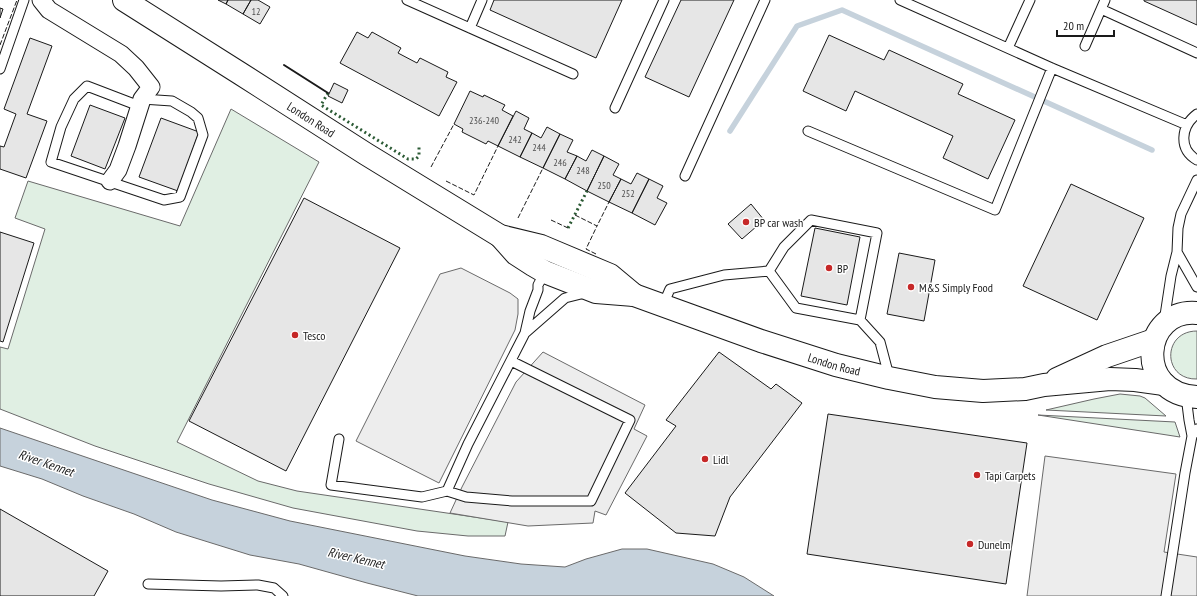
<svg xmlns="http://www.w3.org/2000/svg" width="1197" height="596" viewBox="0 0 1197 596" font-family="'PT Sans Narrow',sans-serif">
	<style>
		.green { fill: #e0efe3; stroke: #6a6a6a }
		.parking { fill: #ededed; stroke: #6a6a6a }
		.water { fill: #c6d2dc; stroke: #6a6a6a }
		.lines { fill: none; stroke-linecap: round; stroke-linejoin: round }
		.stream { stroke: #c6d2dc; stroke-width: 5.5 }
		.building { fill: #e6e6e6; stroke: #1a1a1a }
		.service-casing { stroke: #1a1a1a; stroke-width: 11 }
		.minor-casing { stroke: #1a1a1a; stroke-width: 19 }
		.primary-casing { stroke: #1a1a1a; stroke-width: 24 }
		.service { stroke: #fff; stroke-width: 9 }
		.minor { stroke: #fff; stroke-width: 17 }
		.primary { stroke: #fff; stroke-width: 22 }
		.hedge { stroke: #2b5a34; stroke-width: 3; stroke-dasharray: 2 3; stroke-linecap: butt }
		.fence { stroke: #1a1a1a; stroke-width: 1; stroke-dasharray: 5 2; stroke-linecap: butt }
		.wall { stroke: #1a1a1a; stroke-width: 2 }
		.poi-dot { fill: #c62828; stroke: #fff; stroke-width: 1.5 }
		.labels { text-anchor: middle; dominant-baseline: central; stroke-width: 3; stroke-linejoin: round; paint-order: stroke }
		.number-label { font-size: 10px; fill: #4d4d4d }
		.street-label { font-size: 12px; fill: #1a1a1a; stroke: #fff }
		.poi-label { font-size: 12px; fill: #1a1a1a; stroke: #fff; text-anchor: start }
		.water-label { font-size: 13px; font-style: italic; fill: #1a1a1a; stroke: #fff }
	</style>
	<rect width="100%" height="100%" fill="#fff"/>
	<path class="green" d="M231,109L319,162L177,442L258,481L297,491L508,522L505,536H468L417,531L293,508L209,484L95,446L0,409V347L8,349L45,229L15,218L28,181L180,226Z
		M1197,331V379C1162,380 1162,331 1197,331Z
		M1120,394L1140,396L1145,398L1166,416L1046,410L1094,399Z
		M1038,415L1175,422L1180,437Z"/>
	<path class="parking" d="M461,268L510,293L518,299V314L515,330L439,483L356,441L440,274Z
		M543,352L645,405L634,429L647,436L606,515L595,511L593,523L528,526L450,513L462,487L516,382Z
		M1045,456L1176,474L1164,552L1197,557V596H1027Z"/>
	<path class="water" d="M0,428L212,500L290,521L465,556L521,564L565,567L586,559L622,549H647L713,564L744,577L774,596H418L367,583L299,564L250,555L176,532L134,514L83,496L42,479L0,466Z"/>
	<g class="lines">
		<path class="stream" d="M730,131L797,26L842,10L1152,150"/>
	</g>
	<path class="building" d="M218,0H228L226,4Z
		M228,0H251L243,14L226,4Z
		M251,0H258L270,7L260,24L243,14Z
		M494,0H622L596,58L490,10Z
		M681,0H734L689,97L645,77Z
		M1144,0H1197V25L1144,1Z
		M0,8L3,9L0,18Z
		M357,32L368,38L372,32L401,48L398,53L417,63L420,58L448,72L446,77L457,82L439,116L340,63Z
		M829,35L884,60L889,50L963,84L958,94L1015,120L988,179L943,158L953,136L855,91L846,111L803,91Z
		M30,38L52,46L27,114L47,121L26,178L0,169V146L4,147L16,114L4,109Z
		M334,83L348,90L342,103L328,96Z
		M470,91L483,97L484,95L505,105L502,110L513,116L498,146L488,141L486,144L462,132L463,129L454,124Z
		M90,105L125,118L105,169L71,156Z
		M516,111L529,118L524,129L532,133L520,157L498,146Z
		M161,118L199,132L178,191L139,177Z
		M547,127L560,134L543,168L520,157L532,133L541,138Z
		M560,134L573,140L567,152L577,156L565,179L543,168Z
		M592,150L604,156L587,191L565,179L577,156L586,161Z
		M604,156L619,164L613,175L621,179L609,202L587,191Z
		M637,173L649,179L632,213L609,202L621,179L631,184Z
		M649,179L663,186L657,198L667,203L655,225L632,213Z
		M1071,184L1144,218L1097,320L1023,286Z
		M304,198L400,248L286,471L189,421Z
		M751,204L764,220L742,239L728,224Z
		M815,228L860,237L847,305L801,296Z
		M0,232L34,243L3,342L0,341Z
		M899,253L935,260L924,321L887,314Z
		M719,352L771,389L776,384L802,403L730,497L715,536L676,533L625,493L676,426L666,420Z
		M828,414L1027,443L1006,584L807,554Z
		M0,509L108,571L94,596H0Z"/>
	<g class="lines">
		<g class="service-casing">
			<path id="service" d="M407,0L573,74
				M900,0L1052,68L1187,125
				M1101,9L1197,53
				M470,28L482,0
				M1085,46L1105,0
				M1008,48L1030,0
				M0,69L24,0
				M87,86L134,104L142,99L172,101L191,112L198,118L203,135L180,197L164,200L51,162L61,127L74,99Z
				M615,108L664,0
				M1197,114C1181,126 1178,149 1197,160
				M808,131L995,210L1052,68
				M685,176L765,0
				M1177,252L1197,287
				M769,271L784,247L811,220L877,233L860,320
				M769,271L796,308L860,320L880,342L889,376
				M663,305L670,289L724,275L769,271
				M1164,322L1171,276L1177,252L1178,228L1181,214L1197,180
				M525,333L565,298L585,293
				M1186,396L1189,420L1192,436
				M339,439L331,485L422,497L447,491L468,444L525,333L530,311L538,290V285L545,272
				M447,491L466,497L512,501H591L630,420L511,361
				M148,584L221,586L258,585L274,588L283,596
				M1166,596L1185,473L1192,436L1197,429"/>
		</g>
		<g class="minor-casing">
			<path id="minor" d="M41,0L49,10L121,54L136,68L151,87L142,99L127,146L118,170L110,181"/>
		</g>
		<g class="primary-casing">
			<g id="primary">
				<path id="s1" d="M124,0L241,74L366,154L500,236L541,246L610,275L634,295"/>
				<path id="s2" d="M500,236L516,254L533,265L545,272L596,292L634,295L761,341L836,365L889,378L935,387L983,391L1025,389L1044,385L1110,379L1135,380L1164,384"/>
				<path d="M1197,313C1142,308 1133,394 1197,397"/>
				<path d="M1057,379L1107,356L1154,340"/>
			</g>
		</g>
		<use href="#service" class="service"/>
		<use href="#minor" class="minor"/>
		<use href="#primary" class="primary"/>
		<path class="hedge" d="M328,93L321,105L408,159H416L419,156V145
			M568,228L587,191"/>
		<path class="fence" d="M0,45L17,0
			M431,167L454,124
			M446,181L474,195L498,146
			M575,215L597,226L609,202
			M518,218L543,168
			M551,220L568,228
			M596,254L586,249L597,226"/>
		<path class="wall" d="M284,65L328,93"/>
	</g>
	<g class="poi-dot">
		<circle cx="746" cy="222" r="4"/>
		<circle cx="829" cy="268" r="4"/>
		<circle cx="911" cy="287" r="4"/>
		<circle cx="295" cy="335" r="4"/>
		<circle cx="705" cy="459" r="4"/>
		<circle cx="977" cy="475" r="4"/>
		<circle cx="970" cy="544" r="4"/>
	</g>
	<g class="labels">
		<g class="number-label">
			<text x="256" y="11">12</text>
			<text x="484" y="120">236-240</text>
			<text x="515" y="139">242</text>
			<text x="539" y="147">244</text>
			<text x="560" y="162">246</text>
			<text x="583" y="170">248</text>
			<text x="604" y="185">250</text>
			<text x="628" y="193">252</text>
		</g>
		<g class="street-label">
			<text stroke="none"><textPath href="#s1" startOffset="222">London Road</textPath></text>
			<text stroke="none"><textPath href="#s2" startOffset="363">London Road</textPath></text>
		</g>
		<g class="poi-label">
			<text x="754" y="222">BP car wash</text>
			<text x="837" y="268">BP</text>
			<text x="919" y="287">M&amp;S Simply Food</text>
			<text x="303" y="335">Tesco</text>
			<text x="713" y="459">Lidl</text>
			<text x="985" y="475">Tapi Carpets</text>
			<text x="978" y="544">Dunelm</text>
		</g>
		<g class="water-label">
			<text transform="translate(46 463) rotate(19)">River Kennet</text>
			<text transform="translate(356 558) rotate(13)">River Kennet</text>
		</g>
	</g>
	<path d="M1057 30v6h57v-6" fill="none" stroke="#1a1a1a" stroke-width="2"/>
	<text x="1063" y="30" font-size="12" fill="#1a1a1a" stroke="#ffffff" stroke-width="3" paint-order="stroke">20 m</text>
</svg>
